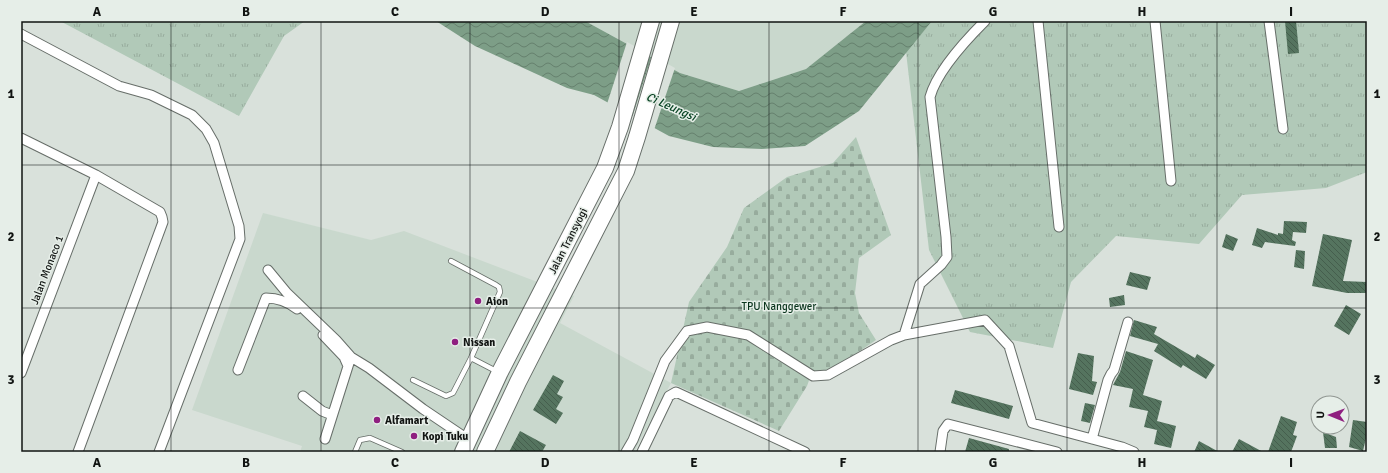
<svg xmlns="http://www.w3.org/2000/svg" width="1388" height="473" viewBox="0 0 1388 473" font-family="Signika,sans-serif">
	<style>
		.built { fill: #c9d8cd }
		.grass { fill: url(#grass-tufts) }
		.cemetery { fill: url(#cemetery-stones) }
		.water { fill: url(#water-waves) }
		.pier { fill: #d9e1db }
		.building { fill: url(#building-back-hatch) }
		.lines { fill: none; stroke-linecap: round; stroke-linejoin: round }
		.lane-casing { stroke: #676e69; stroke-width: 6 }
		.street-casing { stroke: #676e69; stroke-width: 11 }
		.highway-casing { stroke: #676e69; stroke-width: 18 }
		.lane { stroke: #fff; stroke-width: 4.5 }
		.street { stroke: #fff; stroke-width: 9 }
		.highway { stroke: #fff; stroke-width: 16 }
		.grid { fill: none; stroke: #111412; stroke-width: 1; stroke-opacity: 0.55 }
		.poi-dot { fill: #8f1f80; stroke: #e6eee8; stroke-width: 1.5 }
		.labels { text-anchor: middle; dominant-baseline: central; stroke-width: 3; stroke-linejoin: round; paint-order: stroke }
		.street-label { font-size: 11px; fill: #111412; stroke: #e6eee8 }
		.poi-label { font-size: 11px; font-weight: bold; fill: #111412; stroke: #e6eee8; text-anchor: start }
		.park-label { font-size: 11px; fill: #0a351d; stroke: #e6eee8 }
		.water-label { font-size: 12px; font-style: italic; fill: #0a4525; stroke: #e6eee8 }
		.neatline { fill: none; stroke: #111412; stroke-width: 1.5 }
		.grid-label { font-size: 13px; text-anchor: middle; font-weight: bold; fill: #111412 }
	</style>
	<defs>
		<pattern id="grass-tufts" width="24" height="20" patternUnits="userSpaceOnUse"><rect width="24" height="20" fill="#b1c9b8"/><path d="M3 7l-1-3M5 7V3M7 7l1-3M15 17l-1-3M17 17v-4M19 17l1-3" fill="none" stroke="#97ac9d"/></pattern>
		<pattern id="cemetery-stones" width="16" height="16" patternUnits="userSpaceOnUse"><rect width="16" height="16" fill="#b1c9b8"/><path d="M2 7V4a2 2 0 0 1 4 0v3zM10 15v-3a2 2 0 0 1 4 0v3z" fill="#97ac9d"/></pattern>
		<pattern id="water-waves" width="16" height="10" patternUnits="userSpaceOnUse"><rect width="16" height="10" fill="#7d9e87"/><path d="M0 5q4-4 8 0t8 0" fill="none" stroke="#65806d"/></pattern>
		<pattern id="building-back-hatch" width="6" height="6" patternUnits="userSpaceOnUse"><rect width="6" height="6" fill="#55745f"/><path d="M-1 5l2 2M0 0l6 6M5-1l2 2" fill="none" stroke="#455e4d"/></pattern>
	</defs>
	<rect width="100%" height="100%" fill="#d9e1db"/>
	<path class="built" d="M585,21H866L806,69L739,91L680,73Z
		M263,213L371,240L404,231L574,296L560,323L671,383L634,452H300L302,446L192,410Z"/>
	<path class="grass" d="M60,21H305L284,36L239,116Z
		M932,21H1367V172L1326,188L1242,195L1199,244L1116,236L1071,282L1053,348L970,332L929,250L906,52Z"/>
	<path class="cemetery" d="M856,137L891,235L859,258L855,293L859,313L876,340L838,366L811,375L807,386L779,431L671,383L689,302L727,247L744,208L787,177L833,163Z"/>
	<path class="water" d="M436,21H585L680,73L739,91L806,69L866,21H932L859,111L805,146L762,149L713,147L669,136L594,95L567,88L475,46Z"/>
	<path class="pier" d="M627,42L649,54L629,116L607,104Z
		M652,55L675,68L654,130L632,118Z"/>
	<path class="building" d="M1285,21H1296L1299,53L1288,54Z
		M1284,221L1307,222L1306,233L1293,232L1292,240L1296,242L1295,246L1265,242L1262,248L1252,245L1257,228L1278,235V233L1283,234Z
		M1226,234L1238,239L1233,251L1222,247Z
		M1323,234L1352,240L1343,281L1367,282V293H1347L1312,286Z
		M1296,250L1305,251L1304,269L1294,267Z
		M1130,272L1151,277L1147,290L1126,285Z
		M1124,295L1125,305L1110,307L1109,298Z
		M1346,305L1361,314L1349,335L1334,326Z
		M1134,320L1157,327L1154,334L1195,358L1197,354L1215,365L1206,379L1183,365L1181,368L1154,351L1158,344L1130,336Z
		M1126,351L1153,360L1143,395L1162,401L1157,421L1176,426L1171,448L1154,444L1157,430L1144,427L1148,411L1129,407L1133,389L1113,385L1120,372Z
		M1078,353L1094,356L1092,381L1097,382L1093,395L1069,389Z
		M553,375L564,381L557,394L563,397L556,409L563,413L556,424L533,410Z
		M955,390L1013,406L1009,419L951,403Z
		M1085,403L1095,405L1090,423L1081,421Z
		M1281,416L1297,422L1293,435L1297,436L1291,452H1268Z
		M1353,420L1367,422V434L1363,451L1349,447Z
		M520,431L546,445L542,452H509Z
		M1323,432L1336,437L1337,448H1325Z
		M969,438L1009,449V452H965Z
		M1239,439L1263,452H1232Z
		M1199,441L1219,452H1194Z"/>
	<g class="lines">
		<g class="lane-casing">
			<path id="lane" d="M471,358L498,372
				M413,380L446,396L453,393L471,358L500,292L499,287L496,285L451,261
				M355,452L360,440L370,438L402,452"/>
		</g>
		<g class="street-casing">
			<path id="street" d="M1038,21L1059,227
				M1155,21L1171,181
				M1269,21L1283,129
				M21,34L119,86L151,95L192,115L206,129L214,143L239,226L240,239L159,452
				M21,138L96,175L160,212L162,217L163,222L78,452
				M268,270L287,293L336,340L351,357L369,368L423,409L469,440
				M323,335L344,357L348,366
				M904,335L920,284L941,265L947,257L946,237L930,97C937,71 966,40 985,21
				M238,370L266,298C278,298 287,301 297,309
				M21,373L96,175
				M303,396L322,411L332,415
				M325,439L350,360
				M1092,439L1108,380L1111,374L1114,370L1128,322
				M626,452L633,440L665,361L687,331L707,327L748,335L813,376L828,375L891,340L904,335L985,320L1009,346L1032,423L1122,447L1134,452
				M642,452L669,396L676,392L805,452
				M940,452L943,431L948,424L1057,452"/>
		</g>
		<g class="highway-casing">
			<path id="highway" d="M463,452L500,372L605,168L620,127L651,21
				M485,452L518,382L626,171L637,137L671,21"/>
		</g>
		<use href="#lane" class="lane"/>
		<use href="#street" class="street"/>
		<use href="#highway" class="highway"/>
	</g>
	<path class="grid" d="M171,21V452M321,21V452M470,21V452M619,21V452M769,21V452M918,21V452M1067,21V452M1217,21V452M21,165H1367M21,308H1367"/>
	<g class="poi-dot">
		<circle cx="478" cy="301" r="4"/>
		<circle cx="455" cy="342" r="4"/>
		<circle cx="377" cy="420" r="4"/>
		<circle cx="414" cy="436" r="4"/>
	</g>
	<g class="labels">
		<g class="street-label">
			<text transform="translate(568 241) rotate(-63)">Jalan Transyogi</text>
			<text transform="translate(47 270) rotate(-69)">Jalan Monaco 1</text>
		</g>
		<g class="poi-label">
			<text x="486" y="301">Aion</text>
			<text x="463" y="342">Nissan</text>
			<text x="385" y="420">Alfamart</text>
			<text x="422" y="436">Kopi Tuku</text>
		</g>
		<g class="park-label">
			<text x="779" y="306">TPU Nanggewer</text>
		</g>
		<g class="water-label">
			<text transform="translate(671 107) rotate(24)">Ci Leungsi</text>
		</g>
	</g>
	<rect width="1388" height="473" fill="none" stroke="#e6eee8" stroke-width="44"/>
	<g transform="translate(1330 415) rotate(271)"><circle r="19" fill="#e6eee8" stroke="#919792"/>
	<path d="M0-3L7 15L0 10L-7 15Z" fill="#8f1f80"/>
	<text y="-6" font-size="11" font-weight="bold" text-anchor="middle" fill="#111412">U</text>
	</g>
	<rect x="22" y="22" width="1344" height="429" class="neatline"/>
	<g class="grid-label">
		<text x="97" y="16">A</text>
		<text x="246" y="16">B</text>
		<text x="395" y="16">C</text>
		<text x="545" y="16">D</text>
		<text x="694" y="16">E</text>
		<text x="843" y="16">F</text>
		<text x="993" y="16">G</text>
		<text x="1142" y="16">H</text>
		<text x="1291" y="16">I</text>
		<text x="11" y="98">1</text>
		<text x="1377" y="98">1</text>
		<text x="11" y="241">2</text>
		<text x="1377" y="241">2</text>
		<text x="11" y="384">3</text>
		<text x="1377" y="384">3</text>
		<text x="97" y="467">A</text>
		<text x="246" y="467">B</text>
		<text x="395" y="467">C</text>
		<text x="545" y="467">D</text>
		<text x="694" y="467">E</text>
		<text x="843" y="467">F</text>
		<text x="993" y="467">G</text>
		<text x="1142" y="467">H</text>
		<text x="1291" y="467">I</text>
	</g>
</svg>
